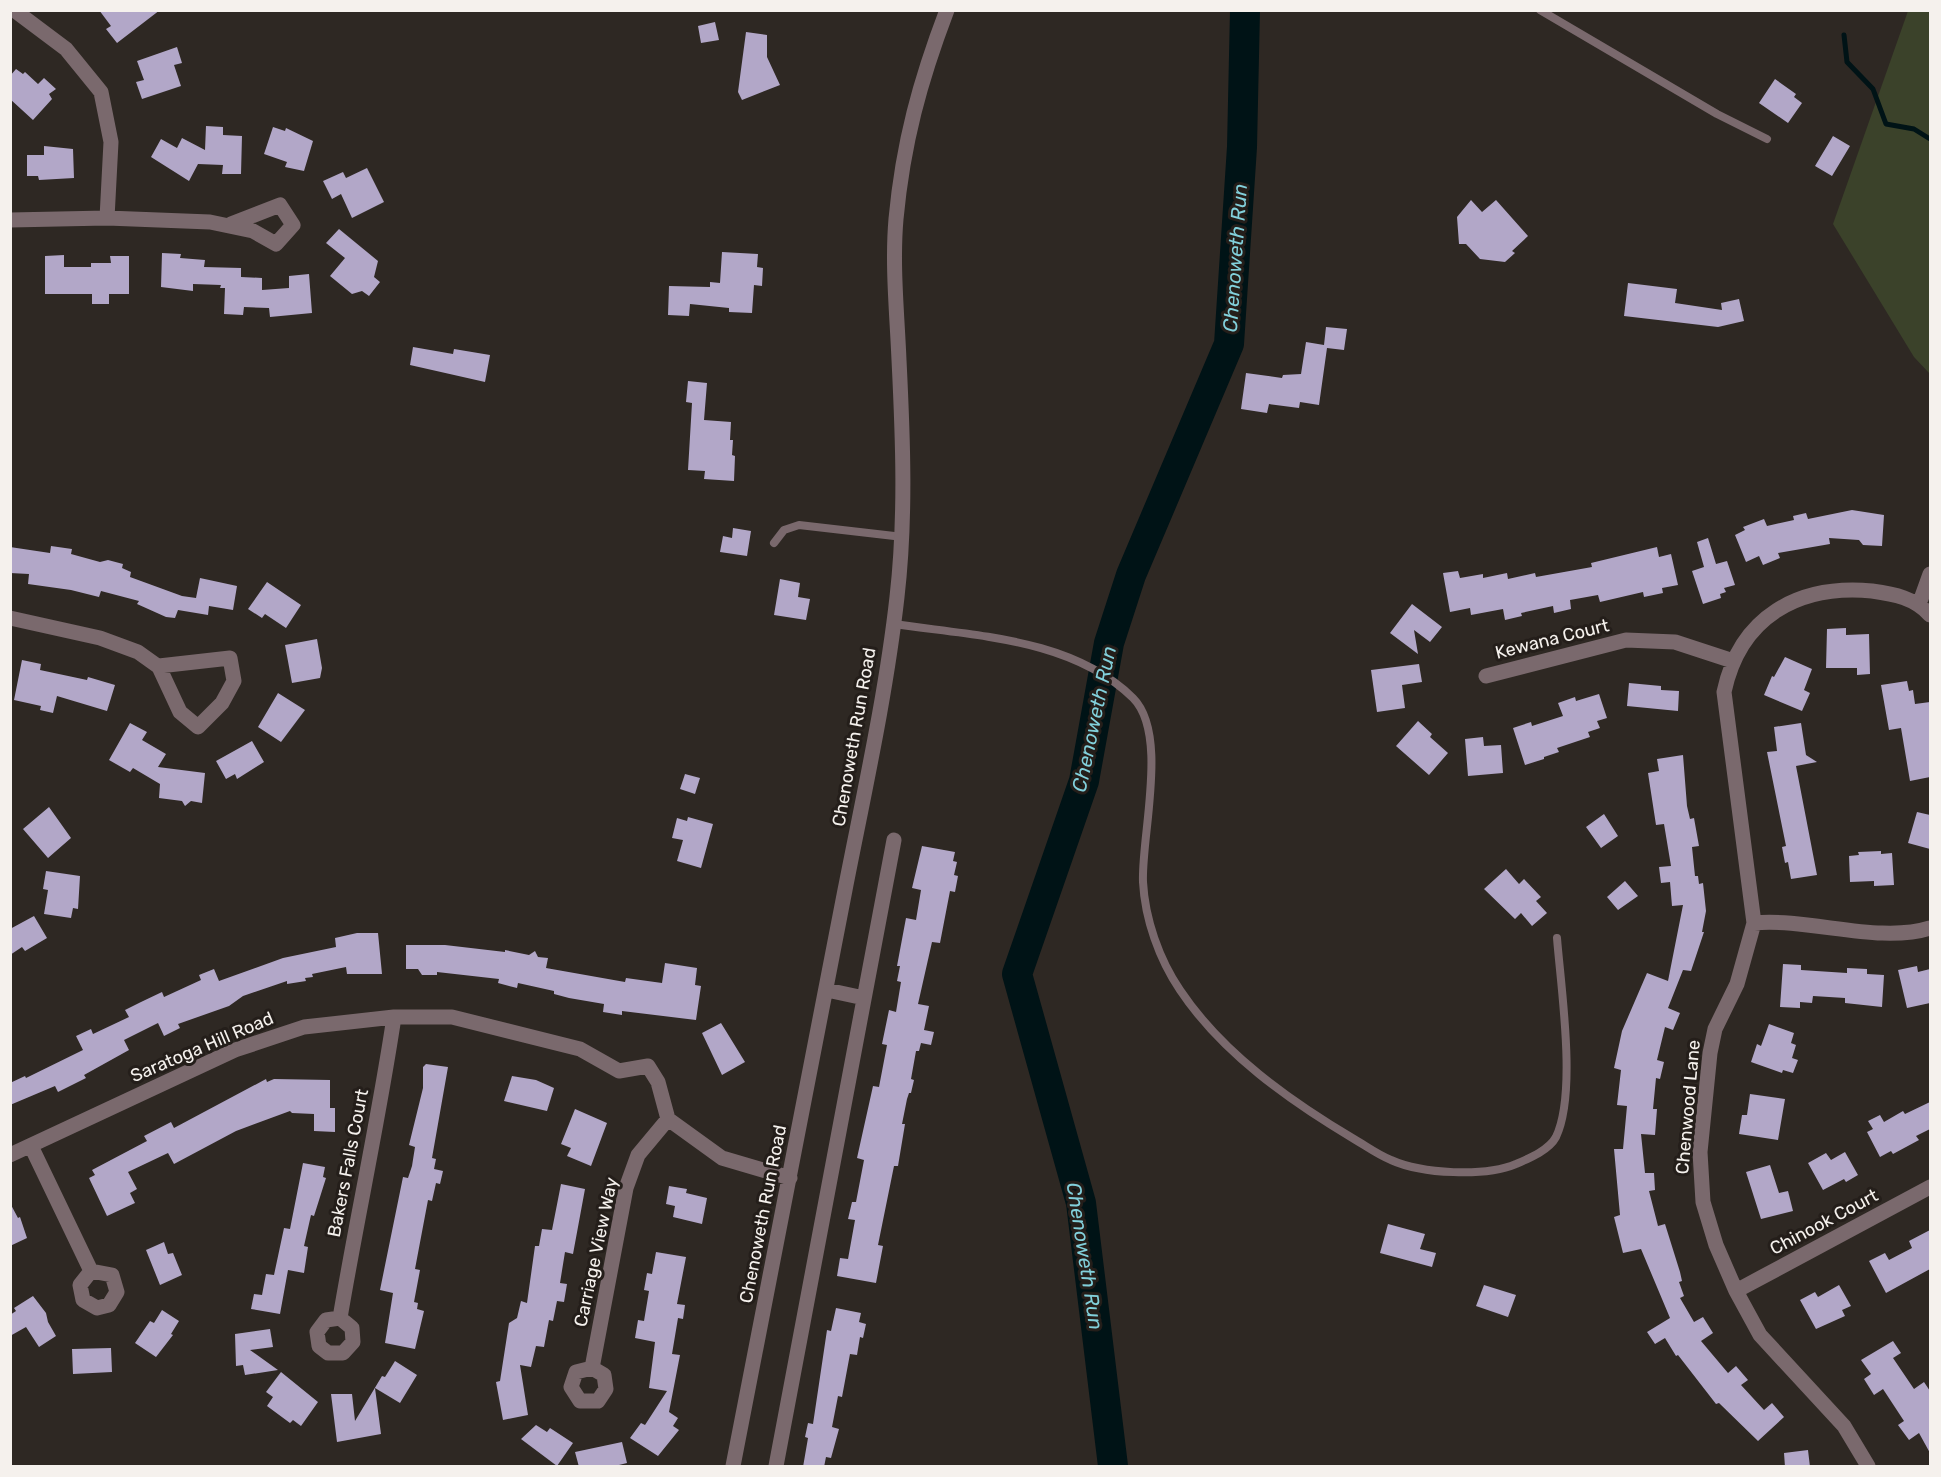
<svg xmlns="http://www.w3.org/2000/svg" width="1941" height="1477" viewBox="0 0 1941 1477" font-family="Rubik,sans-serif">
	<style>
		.green { fill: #3b422a }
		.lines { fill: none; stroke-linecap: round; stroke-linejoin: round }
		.stream { stroke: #001316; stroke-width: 5 }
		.river { stroke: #001316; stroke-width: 30 }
		.building { fill: #b2a7c8 }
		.lane { stroke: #7a696d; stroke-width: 8 }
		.street { stroke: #7a696d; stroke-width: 15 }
		.labels { text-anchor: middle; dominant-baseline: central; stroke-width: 6; stroke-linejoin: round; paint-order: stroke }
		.street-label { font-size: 18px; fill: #f5f1ed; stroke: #241e1a }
		.water-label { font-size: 20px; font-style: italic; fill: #82d0db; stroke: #241e1a }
	</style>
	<rect width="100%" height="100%" fill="#2e2823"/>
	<path class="green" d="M1908,11H1930V374L1914,357L1833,224Z"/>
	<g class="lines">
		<path class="stream" d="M1844,35L1847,62L1873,89L1886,124L1914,129L1930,139"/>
		<path class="river" d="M1113,1466L1081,1203L1017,974L1084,781L1109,643L1131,575L1229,344L1242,147L1245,10"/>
	</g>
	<path class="building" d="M99,10H160L117,43L106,29L111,26Z
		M715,22L719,40L701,43L698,26Z
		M746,32L767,35V57L780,85L742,100L738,92Z
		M177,47L182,63L174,65L181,86L142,99L136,82L144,80L137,61Z
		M16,69L23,74L25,72L38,84L44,78L56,89L49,94L52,99L33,120L10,99V76Z
		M1775,79L1796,94L1794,97L1802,103L1788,123L1759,103Z
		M206,126L223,127V135L242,136L241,174H222L223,165L198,164L189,181L151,157L161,139L177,148L182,138L205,150Z
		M273,127L285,131L286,128L313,141L304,171L285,167L287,162L264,154Z
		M1833,136L1850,146L1832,176L1815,166Z
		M44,146L73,149L74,178L39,180L38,176H27V155H44Z
		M367,168L384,202L352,218L341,194L332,199L323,181L343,172L346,178Z
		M1471,200L1482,212L1496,200L1528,236L1512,251L1515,253L1505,262L1480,259L1466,244H1459L1457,217Z
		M339,229L378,261L374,277L380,282L369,296L362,291L352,294L330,276L345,258L326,243Z
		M722,252L758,254L757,267L763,268L762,286L754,285L752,313L729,312V308L690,304L689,316L668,315L669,286L710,287V282L720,283Z
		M162,253L181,254L180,258L205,260L204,267L241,268V277L262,278V290L289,288V276L309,274L312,313L270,317L269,308L244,307L243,315L224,314L225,288H220L221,285L193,284V291L161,287Z
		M64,255V267H91V263H111L110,256H129V294H109V304H92V294H45V256Z
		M1628,283L1677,289L1675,303L1722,310L1721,303L1739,299L1744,321L1718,327L1624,316Z
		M1326,327L1347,329L1344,350L1327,348L1319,405L1300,402L1299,408L1269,404L1267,413L1241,409L1246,373L1282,378L1283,375L1301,374L1306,342L1324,345Z
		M413,347L453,354L454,349L490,355L485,382L410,365Z
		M688,381L707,383L704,420L731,422L730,440H733L732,455L735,456L734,481L704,479L705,471L688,470L692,403L686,402Z
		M1852,510L1884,515L1882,546L1863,545L1859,540L1829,538L1830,544L1778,553L1780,558L1763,565L1759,556L1746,562L1735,535L1745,530L1743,527L1764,519L1767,526L1794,520L1793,516L1806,513L1808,519Z
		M733,528L751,531L747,556L720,552L723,536L732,538Z
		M1708,538L1716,564L1727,561L1735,585L1724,588L1726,592L1720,594L1721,598L1703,604L1692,571L1704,567L1697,542Z
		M51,546L72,549L71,554L100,562L108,560L123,564L122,568L131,572L130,577L182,596L196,598L200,578L237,586L233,610L209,606L208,615L178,610L175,618L166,617L137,604L139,601L101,591L99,597L71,590L28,584L29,574L10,573V547L50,553Z
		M1657,547L1659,557L1671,554L1678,585L1662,588L1663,593L1644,597L1643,592L1600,602L1598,595L1570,600L1571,609L1554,613L1553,606L1521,613L1522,616L1505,620L1503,609L1471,615L1470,608L1450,612L1443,573L1458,571L1460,578L1483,574V578L1507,573L1508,579L1535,573L1536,577L1592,567L1591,563Z
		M780,579L800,583L798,597L810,599L806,620L774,615Z
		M267,582L301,605L286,628L265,614L262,618L248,609Z
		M1412,604L1442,627L1430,642L1414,630L1418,654L1390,633Z
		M1846,628V635L1869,634L1870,674L1857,675V668H1826L1827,629Z
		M317,639L322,668L320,678L292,683L285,645Z
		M1785,657L1812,669L1804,690L1810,693L1802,711L1764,695L1772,676L1774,677Z
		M22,660L41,664L40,670L87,680L88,677L115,685L107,711L57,696L53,713L40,710L41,706L14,700Z
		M1419,664L1422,682L1402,685L1405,708L1377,712L1371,670Z
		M1907,681L1909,691L1913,690L1915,704L1930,702V777L1910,781L1901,728L1889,730L1881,685Z
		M1629,683L1661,686V690L1679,691L1678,711L1627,706Z
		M278,693L305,710L281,742L258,727Z
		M1599,694L1607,718L1597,721L1600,728L1588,732L1590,737L1557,748L1559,752L1544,757V759L1525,765L1513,728L1531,722L1532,726L1563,716L1558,703L1575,697L1576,701Z
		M1418,721L1432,734L1430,737L1448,753L1429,775L1396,746Z
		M130,723L147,732L142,740L166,754L158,767L205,773L202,803L191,801L185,806L182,801L159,798L160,784L133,768L130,772L109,760Z
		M1801,723L1806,755L1817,762L1796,766L1817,875L1791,879L1788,862L1785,863L1782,847L1786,846L1767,752L1777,751L1774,727Z
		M1483,737L1484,746L1501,745L1503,773L1468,776L1465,739Z
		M252,741L264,762L237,779L235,774L226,779L216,761Z
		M1683,755L1687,806L1690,819L1694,818L1699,846L1692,847L1695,876H1698L1699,884L1703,883L1706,911L1702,932H1704L1691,971L1683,970L1668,1008L1680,1013L1673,1030L1665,1027L1657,1060L1664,1062L1660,1079L1656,1078L1653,1109H1657L1655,1135L1641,1134L1645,1173H1654L1655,1190L1649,1191L1658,1226L1665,1224L1680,1272L1682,1281L1679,1282L1684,1296L1680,1298L1694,1322L1703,1317L1713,1333L1701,1341L1728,1373L1736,1366L1748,1380L1741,1385L1764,1410L1772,1403L1784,1417L1758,1441L1719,1403L1716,1404L1678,1355L1676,1356L1665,1338L1655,1344L1647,1332L1670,1318L1641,1249L1623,1253L1614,1217L1620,1215L1614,1149H1623L1627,1106L1617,1105L1621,1070L1614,1068L1622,1031L1647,973L1668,981L1683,905L1672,906L1670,882L1661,883L1659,867L1671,866L1664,824L1656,825L1648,773L1659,771L1657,759Z
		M685,774L700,778L695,794L680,789Z
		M49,807L71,838L48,858L23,829Z
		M1917,812L1930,815V849L1908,843Z
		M1604,814L1618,836L1601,848L1586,827Z
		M688,817L713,824L701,868L677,861L683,840L672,838L677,818L687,821Z
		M922,846L955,852L953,861L957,862L954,875L958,876L955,892L950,891L940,943L932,942L918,1004L929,1006L924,1030L934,1032L931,1045L921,1043L919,1051H916L911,1079L914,1080L911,1093H909L907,1099L902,1124H905L898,1166H894L878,1245L883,1246L876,1283L837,1276L840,1258L848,1259L855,1220L848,1219L852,1202H856L864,1160L857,1158L873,1086L879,1087L887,1045L882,1044L889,1010L896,1012L901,982L897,981L900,966H897L906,918L916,920L921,890L912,888Z
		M1881,851V854L1892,853L1894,885L1874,886V881L1850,882L1849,856L1859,855L1858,852Z
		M1506,869L1519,884L1524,879L1541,897L1536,901L1547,913L1532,926L1521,913L1515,919L1484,889Z
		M46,871L80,876L78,909L73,908L71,918L44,914L48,890L43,889Z
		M1625,881L1638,896L1618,910L1607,897Z
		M34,916L47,938L25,951L22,947L10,955V929Z
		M357,933H378L382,974H347L346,967L312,974L313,977L305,978L306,981L287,984V981L243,996L229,1006L178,1024L180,1028L164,1036L158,1023L124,1040L129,1050L84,1075L86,1078L58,1092L55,1086L10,1105V1083L25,1076L26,1078L83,1050L76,1036L91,1029L93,1034L129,1017L125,1010L141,1002L162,992L164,997L201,980L199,975L214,969L219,981L283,958L336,947L335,938Z
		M406,945H445L505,952V950L529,955L535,951L538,957L548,958L546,968L625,982L626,978L662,983L665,963L697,968L695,985L701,986L696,1020L622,1011V1015L603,1012L604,1004L569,998L554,994V991L518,983L517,988L498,983L499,979L437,972V975H422L418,969H406Z
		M1783,964L1801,965V970L1847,973V968L1867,969V974L1884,975L1882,1007L1845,1003V998L1813,996L1812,1003L1800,1002V1008L1780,1007Z
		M1917,966L1918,972L1930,969V1003L1907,1008L1898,970Z
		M721,1023L745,1062L722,1075L702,1033Z
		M1769,1024L1794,1033L1791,1043L1796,1045L1792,1058L1798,1060L1793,1073L1783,1070L1782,1073L1751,1062L1757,1044L1761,1046Z
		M426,1064L448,1067L432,1158L436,1159L434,1169L443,1171L440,1184L436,1183L432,1201L428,1200L415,1269L420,1270L414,1302L418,1303L417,1309L424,1311L415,1349L385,1343L393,1293L380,1290L403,1177L408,1178L412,1166L415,1147L409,1145L423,1088V1067Z
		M512,1076L536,1080L554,1088L547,1111L504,1101Z
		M266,1079L267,1082L274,1079L330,1080V1108H335V1132L314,1131V1114L292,1113L290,1111L236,1131L174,1164L168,1153L128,1172L137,1189L130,1193L135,1203L107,1216L89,1178L95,1175L92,1170L147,1141L144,1136L171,1122L174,1128Z
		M1750,1094L1785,1099L1778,1140L1739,1134L1742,1115H1747Z
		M1930,1102V1129L1916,1136L1919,1140L1893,1154L1891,1151L1880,1157L1867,1132L1873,1129L1868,1121L1880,1115L1884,1122L1903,1111L1905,1114Z
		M575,1109L607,1123L591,1166L567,1156L571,1148L561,1144Z
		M1845,1152L1858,1175L1846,1182L1844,1179L1823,1190L1808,1163L1826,1153L1831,1160Z
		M303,1163L325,1167L323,1177L326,1178L314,1216L311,1215L304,1246L308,1247L304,1273L288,1270L280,1314L251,1309L254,1294L262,1295L266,1274L274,1275L284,1228L290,1229Z
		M1770,1165L1779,1193L1788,1191L1793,1211L1761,1219L1746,1172Z
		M561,1184L585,1189L573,1254L565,1252L560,1283L567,1284L564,1302L557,1301L553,1321L549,1320L544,1347L536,1346L531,1367L520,1365L528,1415L503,1420L496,1382L500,1381L509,1323L517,1318L521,1301L527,1303L535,1246H539L542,1229L552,1230Z
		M669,1186L687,1189L686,1193L707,1198L702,1224L673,1217L675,1206L666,1204Z
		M10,1203L18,1218L20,1217L27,1238L10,1246Z
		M1388,1224L1425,1234L1420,1249L1436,1253L1432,1267L1380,1253Z
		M1930,1230V1269L1886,1293L1869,1261L1885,1253L1889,1260L1912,1248L1909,1241Z
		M164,1242L168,1254L173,1253L182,1275L160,1285L146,1250Z
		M656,1252L686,1257L677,1304L685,1305L683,1319L678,1318L672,1354L680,1355L669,1412L678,1418L673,1426L679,1430L658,1456L630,1438L641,1423L645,1425L667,1391L649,1388L655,1342L635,1338L638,1320L644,1321L649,1291L644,1290L647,1273L652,1274Z
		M1484,1285L1516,1295L1508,1317L1476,1306Z
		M1839,1285L1851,1306L1842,1310L1845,1316L1816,1329L1800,1300L1815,1292L1818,1297Z
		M33,1296L46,1313L48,1322L56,1336L39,1347L26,1327L10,1336V1315L16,1311L14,1308Z
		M836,1308L861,1313L859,1322L866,1324L863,1338L860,1337L857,1355L850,1354L842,1397L838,1396L832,1427L839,1429L831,1458L826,1457L824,1467H803L808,1438L805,1437L808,1423L813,1424L827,1330L831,1331Z
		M162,1310L179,1321L171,1334L173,1335L156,1357L135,1343L150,1321L154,1323Z
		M270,1329L273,1347L250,1350L278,1370L245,1375L243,1365L236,1366L235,1334Z
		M1893,1341L1901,1353L1893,1358L1914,1389L1924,1382L1930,1391V1453L1919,1433L1909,1440L1898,1425L1904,1421L1883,1389L1874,1395L1864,1379L1871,1374L1861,1360Z
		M111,1348L112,1372L73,1374L72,1349Z
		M395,1361L417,1375L400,1403L375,1388L381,1434L337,1442L331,1394H352L355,1421L382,1376L385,1377Z
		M281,1372L318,1402L301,1426L293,1420L290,1423L267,1406L273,1397L266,1392Z
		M536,1425L547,1432L550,1428L573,1443L557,1466L521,1439Z
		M622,1442L627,1463L611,1467H579L575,1452Z
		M1808,1450L1810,1467H1785L1784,1453Z"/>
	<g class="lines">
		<path class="lane" d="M1540,10L1717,114L1767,139
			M774,543L784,530L799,525L903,537
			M894,624C974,636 1072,638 1133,698C1169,734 1141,836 1143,882C1145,919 1159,959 1180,990C1222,1053 1290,1101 1354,1139C1366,1146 1378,1155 1391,1160C1422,1174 1485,1177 1516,1164C1530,1158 1549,1150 1556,1137C1577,1093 1561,989 1557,938"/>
		<path class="street" d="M14,10L66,49L101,92L111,142L107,218
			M10,220L107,218L210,222L253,231L276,244L293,225L280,205L231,224
			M1915,602L1921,599L1930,574
			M10,618L100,638L138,652L159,667L180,712L198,727L222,703L234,681L230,658L159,666
			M1486,676L1626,640L1675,642L1733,661
			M1754,923C1810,918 1879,944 1930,928
			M827,990L864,998
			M31,1146L91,1271L80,1285L83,1300L97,1308L109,1305L117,1292L112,1275L91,1271
			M10,1155L235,1050L304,1027L394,1017H452L580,1049L619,1071L648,1066L658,1082L668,1119L722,1158L790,1178
			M1736,1291L1930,1187
			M340,1318L352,1328L353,1342L343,1353H328L319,1346L317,1332L326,1320L340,1318C357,1217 379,1118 394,1017
			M592,1368L604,1375L606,1389L598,1401H580L571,1387L576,1372L592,1368L626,1188L638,1155L668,1119
			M733,1466C771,1274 809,1082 845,890C864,793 886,695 897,597C906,518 903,440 899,360C897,313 892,265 896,219C903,143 920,81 947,10
			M776,1466L894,840
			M1868,1466L1844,1426L1760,1335L1736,1291L1716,1245L1703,1202L1700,1152L1710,1053L1715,1029L1737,984L1754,923L1724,692C1740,617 1798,584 1872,591C1894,594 1915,598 1930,615"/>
	</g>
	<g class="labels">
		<g class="street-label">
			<text transform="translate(1552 639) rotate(-14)">Kewana Court</text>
			<text transform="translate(854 737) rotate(-80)">Chenoweth Run Road</text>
			<text transform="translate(202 1047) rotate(-23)">Saratoga Hill Road</text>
			<text transform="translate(1688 1107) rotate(-85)">Chenwood Lane</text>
			<text transform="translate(348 1163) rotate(-79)">Bakers Falls Court</text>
			<text transform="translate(763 1214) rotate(-79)">Chenoweth Run Road</text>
			<text transform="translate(1824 1222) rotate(-28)">Chinook Court</text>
			<text transform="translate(596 1252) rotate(-78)">Carriage View Way</text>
		</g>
		<g class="water-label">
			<text transform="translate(1235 258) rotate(-86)">Chenoweth Run</text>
			<text transform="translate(1094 719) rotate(-78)">Chenoweth Run</text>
			<text transform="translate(1085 1256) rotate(81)">Chenoweth Run</text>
		</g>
	</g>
	<rect width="1941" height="1477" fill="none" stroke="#f5f1ed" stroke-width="24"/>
</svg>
